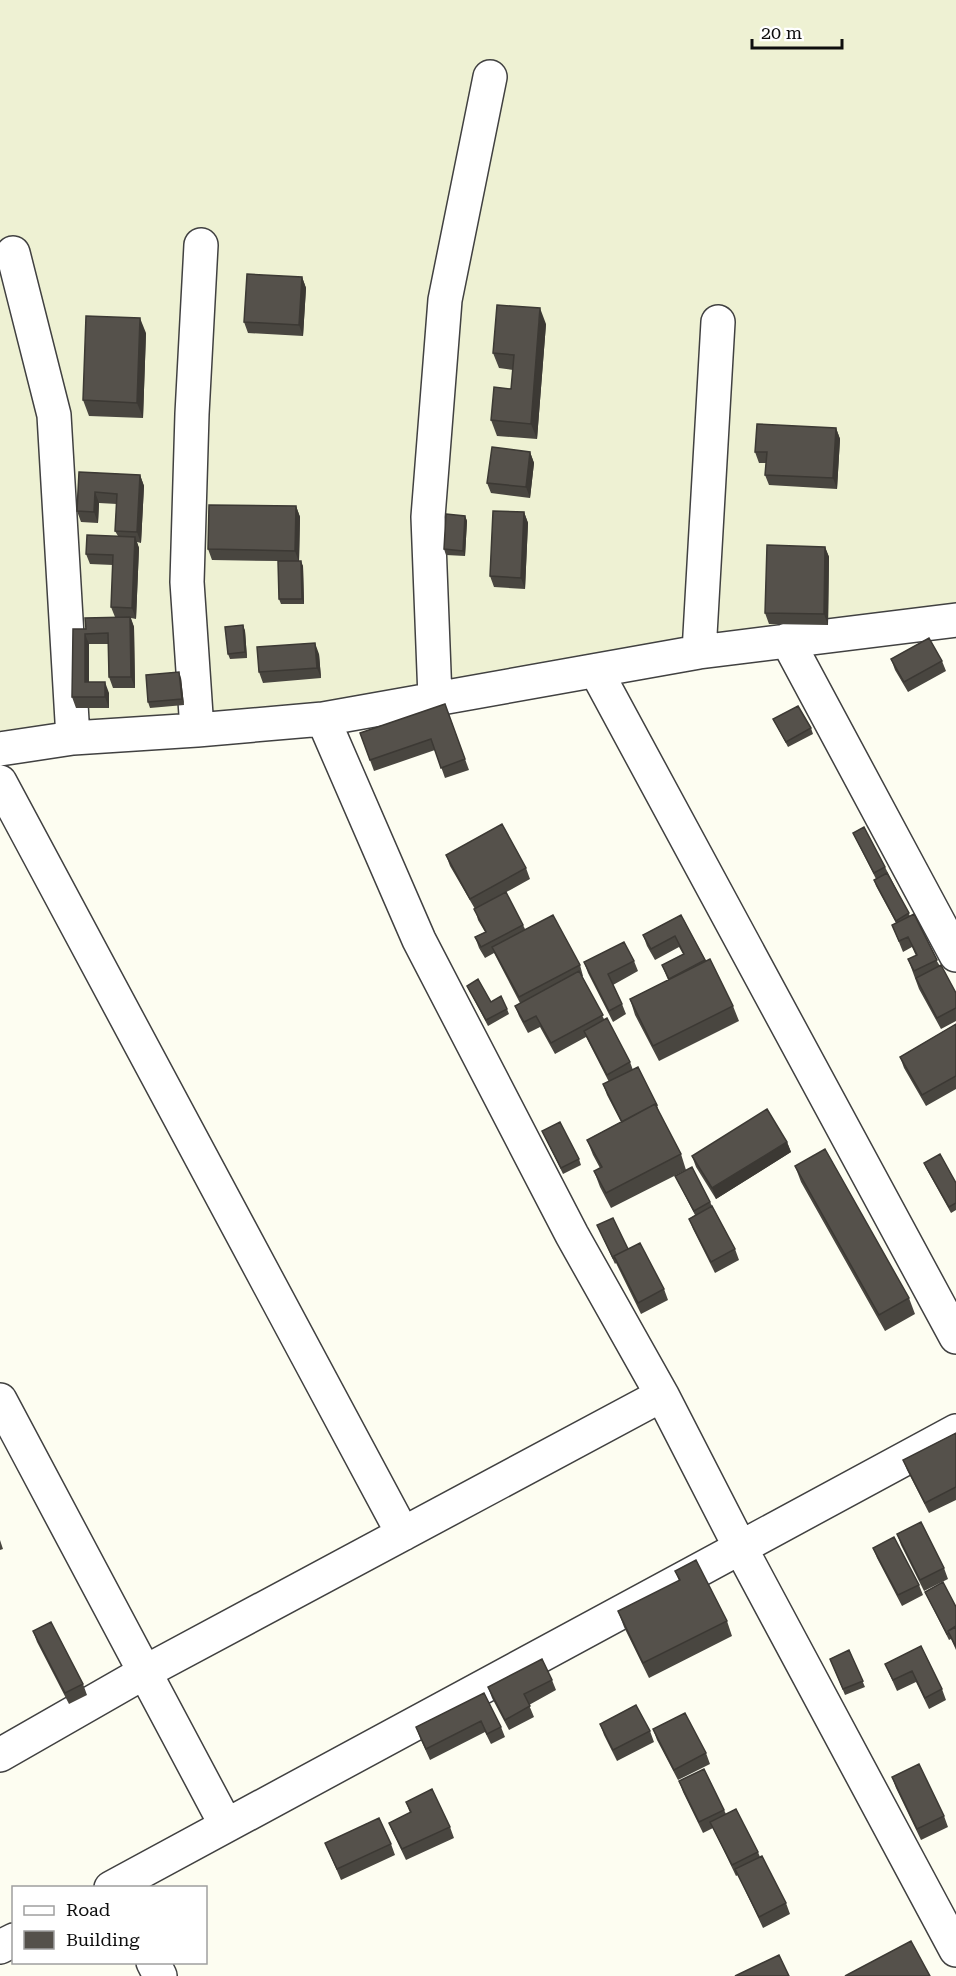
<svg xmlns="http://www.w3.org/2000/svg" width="956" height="1976" viewBox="0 0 956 1976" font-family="'Roboto Serif',serif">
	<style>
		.farmland { fill: #eef1d3 }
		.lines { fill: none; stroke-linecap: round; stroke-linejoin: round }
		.minor-casing { stroke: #414141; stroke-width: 36 }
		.minor { stroke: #fff; stroke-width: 33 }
		.wall { fill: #494640 }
		.shaded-wall { fill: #3c3934 }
		.building { fill: #55514b; stroke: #3c3934; stroke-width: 1.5 }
	</style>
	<rect width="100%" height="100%" fill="#fdfdf1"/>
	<path class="farmland" d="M0,0H956V620L0,749Z"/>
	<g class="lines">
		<g class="minor-casing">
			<path id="minor" d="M13,253L54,415L73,738
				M787,640L956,955
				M699,652L718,322
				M596,671L956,1337
				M435,698L428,517L445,300L490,77
				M323,719L419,940L572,1235L662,1395L740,1547L956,1950
				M197,730L187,582L192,414L201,245
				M0,749L73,738L197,730L323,719L699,652L956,620
				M0,782L403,1534
				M0,1400L226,1825
				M0,1755L145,1672L662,1395
				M111,1888L956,1431
				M0,1947L14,1940
				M153,1962L160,1976"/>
		</g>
		<use href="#minor" class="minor"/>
	</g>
	<path class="wall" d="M302,277L306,288L303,336L248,333L244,322Z
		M546,324L537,439L497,436L491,420L511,389L513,370L499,368L493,353Z
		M146,333L143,418L89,416L83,400Z
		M836,428L840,439L837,489L769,485L765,475L766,463H759L755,452Z
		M530,452L534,463L530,498L491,493L487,483Z
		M79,472L140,475L144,486L141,543L137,542L139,548L136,619L131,618L134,627L135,688H113L109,677L108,644H89V682L109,693V708H76L72,697L86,629L115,617L111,607L113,565L90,564L86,554L118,536L115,531L117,504L99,503L98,523L81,522L77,511Z
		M296,506L300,517L299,561L303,566L304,604H281L279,599V561L212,560L208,549Z
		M524,512L528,523L525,589L494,587L490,576Z
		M465,516L467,521L465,556L446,555L444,549Z
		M825,547L829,557L828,625L769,624L765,613Z
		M243,625L245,631L247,658L230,659L228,654Z
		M319,654L321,678L263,683L259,672Z
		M891,659L942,661L946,671L908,692L895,670Z
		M181,678L184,705L150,708L148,702Z
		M445,704L469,770L445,778L435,750L374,771L360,733Z
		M773,719L811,728L813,734L788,747Z
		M853,833L885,867L910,916L956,993V1021L941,1029L919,989L908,959L916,956L912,947L903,952L892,925L896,923L876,886L874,880L876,879Z
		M446,855L526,868L530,879L492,900L523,925L525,929L580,965L583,976H582L604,1019L630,1062L633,1070L657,1105L660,1115L681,1154L686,1170L611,1208L600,1187L594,1171L600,1168L593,1155L587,1140L621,1122L607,1095L603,1084L609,1082L586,1037L555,1054L540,1027L528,1033L519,1016L515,1006L520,1003L494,953L485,958L479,948L475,937L485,932L478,920L475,909L450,866Z
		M681,915L706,961L733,1006L739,1021L659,1061L635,1015L630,999L668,980L662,965L683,954L679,947L655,960L647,946L643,935Z
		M634,961L638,971L613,985L622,1004L626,1014L613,1022L588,973L584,962Z
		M467,986L491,1002L507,1009L509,1014L488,1026Z
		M956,1024V1089L926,1106L904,1068L900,1057Z
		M542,1131L579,1159L581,1165L563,1174Z
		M787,1142L791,1152L716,1199L696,1167L692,1156Z
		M924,1163L956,1183V1210L951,1213L926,1168Z
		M795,1166L909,1298L915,1314L885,1331L801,1182Z
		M675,1176L710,1202L735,1249L739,1260L715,1273L693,1229L689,1219L695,1215Z
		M597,1225L628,1249L664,1289L668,1300L641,1314L616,1263L615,1264Z
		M956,1433V1500L929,1513L907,1470L903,1460Z
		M897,1534L944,1568L948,1579L924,1591L901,1545Z
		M0,1540L3,1549L0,1550Z
		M873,1548L919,1585L923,1595L902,1606L877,1558Z
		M675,1571L727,1621L732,1636L649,1678L624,1627L618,1611L679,1581Z
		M925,1592L956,1607V1650L951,1639L949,1640Z
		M33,1631L83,1684L87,1695L69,1704L37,1642Z
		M921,1646L942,1689L946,1700L929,1709L916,1682L897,1691L885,1664Z
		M849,1650L865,1687L845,1695L830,1659Z
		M552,1680L556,1690L529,1705L534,1717L509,1730L492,1698L488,1687Z
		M484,1693L501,1727L505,1737L491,1744L485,1732L430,1760L420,1738L416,1727Z
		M600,1724L650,1731L654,1742L617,1761L604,1735Z
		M653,1729L706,1753L710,1764L678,1780L657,1740Z
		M892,1777L944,1816L948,1827L921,1840L896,1788Z
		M679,1781L724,1810L726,1814L758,1852L760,1857L786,1903L790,1914L763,1928L738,1875L736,1876L713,1828L703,1833L683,1792Z
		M406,1802L450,1827L454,1838L406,1860L393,1833L389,1823L410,1813Z
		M325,1843L391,1844L395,1855L341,1880Z"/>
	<path class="shaded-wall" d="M302,277L306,288L303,336L299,325Z
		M540,308L546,324L537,439L531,424Z
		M140,318L146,333L143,418L137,403Z
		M836,428L840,439L837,489L833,478Z
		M530,452L534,463L530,498L526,487Z
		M140,475L144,486L141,543L137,532Z
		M95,492L99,503L98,523L94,512Z
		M296,506L300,517L299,562L295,551Z
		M524,512L528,523L525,589L521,578Z
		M465,516L467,521L465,556L463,551Z
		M135,537L139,548L136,619L132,608Z
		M825,547L829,557L828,625L824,614Z
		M301,561L303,566L304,604L302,599Z
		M130,617L134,627L135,688L131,677Z
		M243,625L245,631L247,658L245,652Z
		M85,634L89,644V693L85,682Z
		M315,643L319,654L321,678L317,668Z
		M179,672L181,678L184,705L182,699Z
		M105,682L109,693V708L105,697Z
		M787,1142L791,1152L716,1199L712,1188Z"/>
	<path class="building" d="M247,274L302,277L299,325L244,322Z
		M497,305L540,308L531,424L491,420L494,387L511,389L514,355L493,353Z
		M86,316L140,318L137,403L83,400Z
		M757,424L836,428L833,478L765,475L767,452H755Z
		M492,447L530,452L526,487L487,483Z
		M79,472L140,475L137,532L115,531L117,494L95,492L94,512L77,511Z
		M209,505L296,506L295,551L208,549Z
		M493,511L524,512L521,578L490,576Z
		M446,514L465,516L463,551L444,549Z
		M87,535L135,537L132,608L111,607L113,555L86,554Z
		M767,545L825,547L824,614L765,613Z
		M278,561H301L302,599H279Z
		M130,617L131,677H109L108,633L85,634V682H105V697H72L73,629H86L85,618Z
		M243,625L245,652L228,654L225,627Z
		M929,638L942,661L904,682L891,659Z
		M315,643L317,668L259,672L257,647Z
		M179,672L182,699L148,702L146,675Z
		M445,704L465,759L441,768L431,739L370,760L360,733Z
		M798,706L811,728L786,742L773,719Z
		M502,824L526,868L470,899L446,855Z
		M864,827L885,867L874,873L853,833Z
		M887,873L909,913L896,921L874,880Z
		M506,892L523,925L481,947L475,937L486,932L474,909Z
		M914,914L937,960L914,971L908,959L917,955L908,937L899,941L892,925Z
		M553,915L580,965L519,997L492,947Z
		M681,915L705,960L669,979L662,965L684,954L675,936L651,949L643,935Z
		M624,942L634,961L608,974L622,1004L609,1011L584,962Z
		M710,959L733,1006L653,1046L630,999Z
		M941,965L956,993V1008L937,1018L916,978Z
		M579,971L603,1015L551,1043L536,1016L524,1022L515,1006Z
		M478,979L491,1002L501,996L507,1009L486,1020L467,986Z
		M607,1018L630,1062L607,1075L584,1031Z
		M956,1024V1076L922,1095L900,1057Z
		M638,1067L657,1105H655V1104L622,1122L603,1084Z
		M655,1104L681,1154L606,1193L594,1171L602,1167L587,1140Z
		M767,1109L787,1142L712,1188L692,1156Z
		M560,1122L579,1159L561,1168L542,1131Z
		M825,1149L909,1298L879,1315L795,1166Z
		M940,1154L956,1183V1203L949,1207L924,1163Z
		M692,1167L710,1202L694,1211L675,1176Z
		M712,1206L735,1249L711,1262L689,1219Z
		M613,1218L628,1249L614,1256V1258H613L597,1225Z
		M640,1243L664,1289L638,1303L614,1256Z
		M956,1433V1487L925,1503L903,1460Z
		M921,1522L944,1568L920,1580L897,1534Z
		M894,1537L919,1585L898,1595L873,1548Z
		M696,1560L727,1621L643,1663L618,1611L680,1580L675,1571Z
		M943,1582L956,1607V1626L948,1631L949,1633L947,1634L925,1592Z
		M51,1622L83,1684L65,1693L33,1631Z
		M956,1627V1647L948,1631Z
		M921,1646L942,1689L925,1698L912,1671L893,1680L885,1664Z
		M849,1650L863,1681L843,1689L830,1659Z
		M542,1659L552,1680L524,1694L530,1706L505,1720L488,1687Z
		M484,1693L501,1727L487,1734L481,1721L426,1749L416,1727Z
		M636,1705L650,1731L613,1750L600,1724Z
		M685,1713L706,1753L674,1770L653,1729Z
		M919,1764L944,1816L917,1829L892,1777Z
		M704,1769L724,1810L699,1822L679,1781Z
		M432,1789L450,1827L402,1849L389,1823L411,1812L406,1802Z
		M736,1809L758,1852L732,1865L710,1822Z
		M379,1818L391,1844L337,1869L325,1843Z
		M762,1856L786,1903L759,1917L735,1869Z
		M911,1941L930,1976H845Z
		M779,1955L789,1976H735Z"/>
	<rect x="12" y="1886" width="195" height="78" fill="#ffffff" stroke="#9f9f9f" stroke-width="1.5"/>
	<rect x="24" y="1906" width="30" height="9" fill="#ffffff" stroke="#9f9f9f" stroke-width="1.5"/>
	<text x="66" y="1916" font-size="18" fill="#0e0e0e">Road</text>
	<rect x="24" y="1931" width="30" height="18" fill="#55514b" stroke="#9f9f9f" stroke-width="1.5"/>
	<text x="66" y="1946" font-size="18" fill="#0e0e0e">Building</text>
	<path d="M752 39v9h90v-9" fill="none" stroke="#0e0e0e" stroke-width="3"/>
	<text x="761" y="39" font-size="18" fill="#0e0e0e" stroke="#ffffff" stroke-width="4.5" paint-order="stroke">20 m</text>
</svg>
